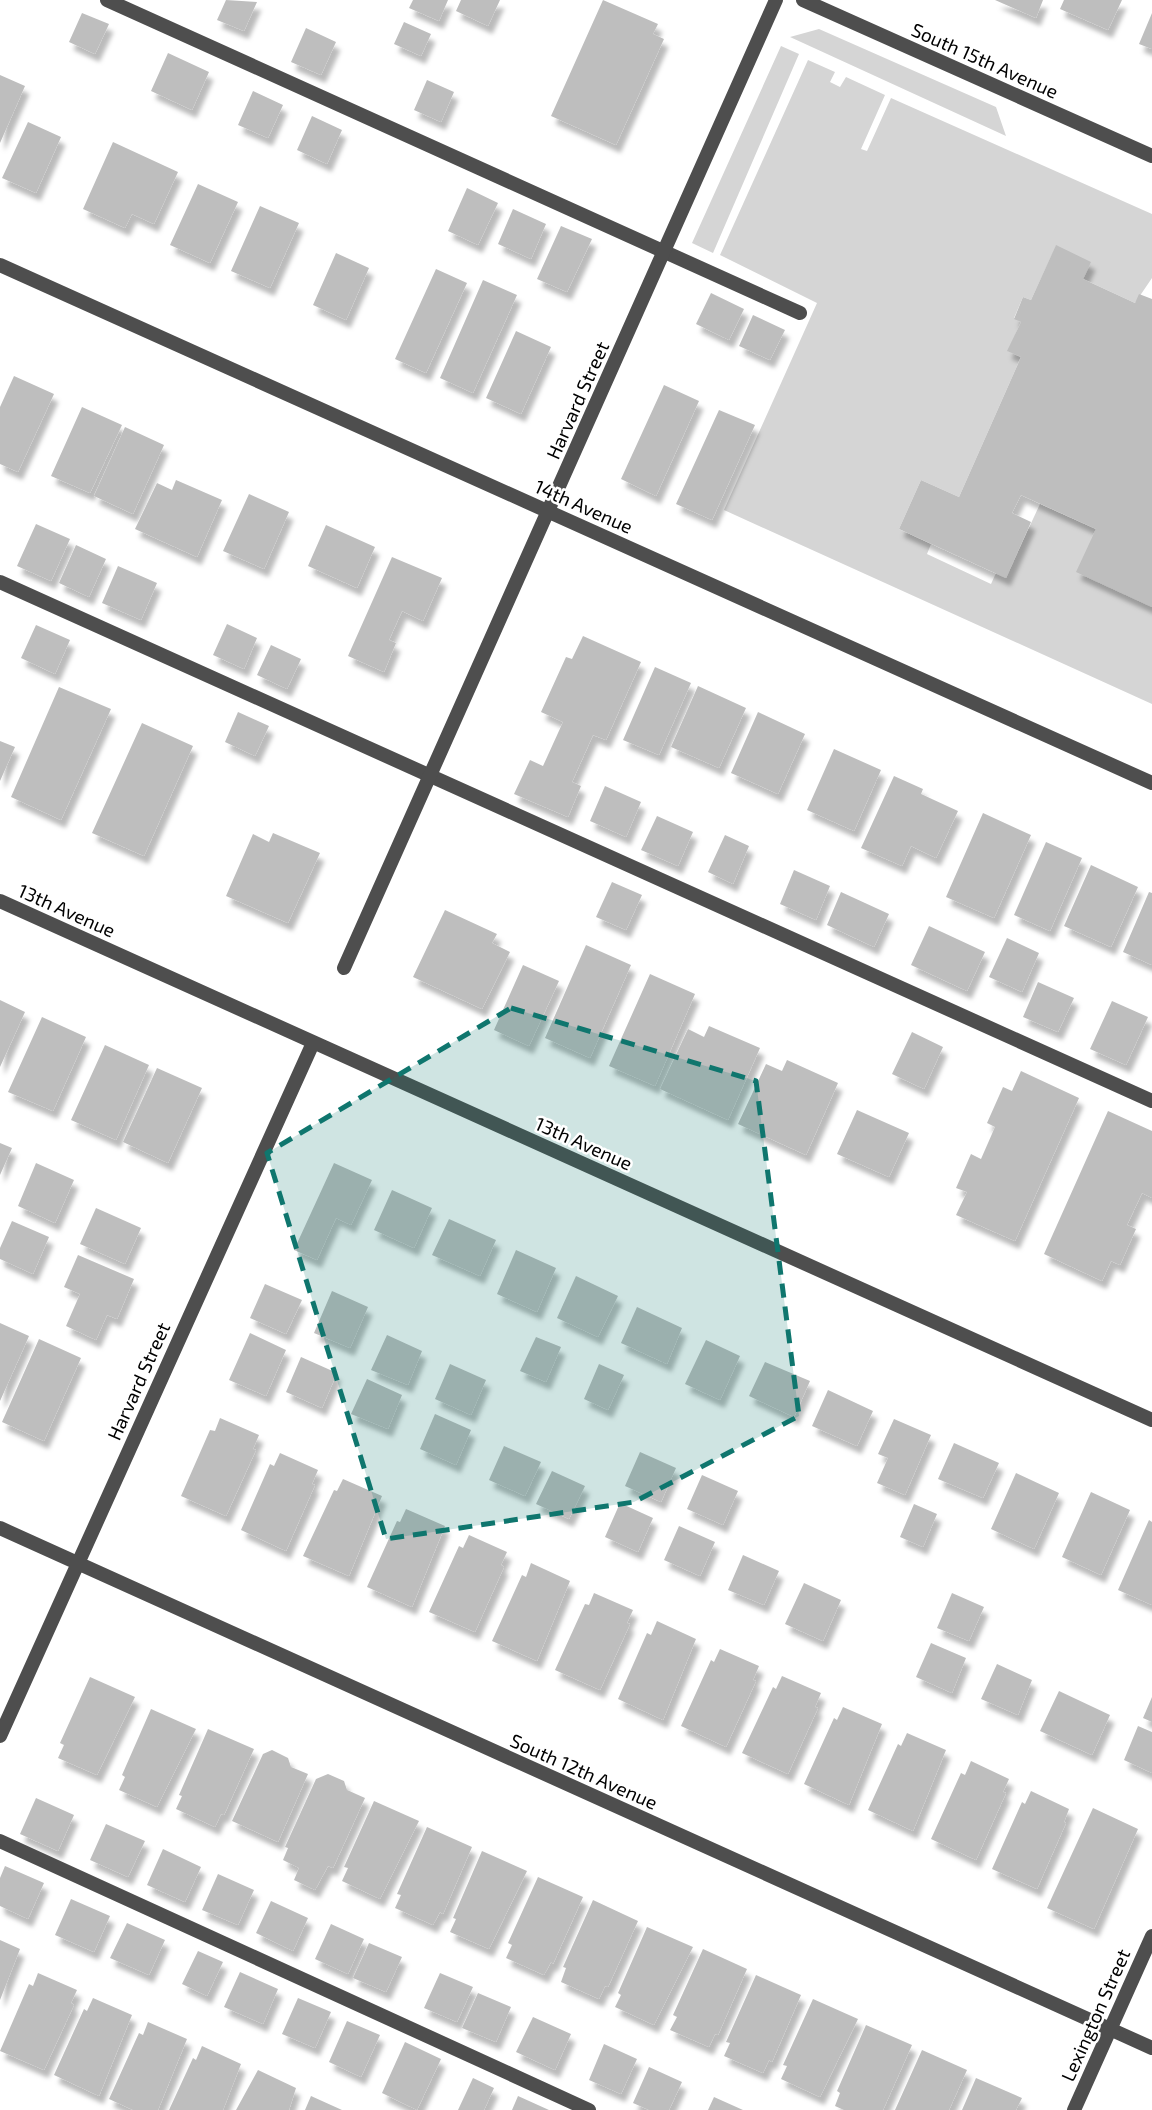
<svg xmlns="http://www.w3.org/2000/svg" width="1152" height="2110" viewBox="0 0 1152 2110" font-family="'Exo 2',sans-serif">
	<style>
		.green { fill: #d5d5d5 }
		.building { fill: #bebebe; filter: url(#shadow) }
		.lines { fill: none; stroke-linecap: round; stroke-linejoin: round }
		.service { stroke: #4e4e4e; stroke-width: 14 }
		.minor { stroke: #4e4e4e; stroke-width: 14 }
		.marked { fill: #0f766e; fill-opacity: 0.2; stroke: #0f766e; stroke-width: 5; stroke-dasharray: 14 9; stroke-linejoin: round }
		.labels { text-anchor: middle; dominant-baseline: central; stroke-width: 5; stroke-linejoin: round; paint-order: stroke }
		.street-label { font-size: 19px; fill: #000; stroke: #fff }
	</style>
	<defs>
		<filter id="shadow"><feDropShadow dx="4.5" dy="8" stdDeviation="2" flood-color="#0004"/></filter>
	</defs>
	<rect width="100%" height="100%" fill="#fff"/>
	<path class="green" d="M819,29L996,107L1006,136L790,37Z
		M781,46L799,54L713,253L692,243Z
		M808,60L835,72L830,82L840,87L846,77L885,95L861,149L867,151L891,98L1152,214V278L1135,303L1083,279L1056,246L1031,300L1023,297L1014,318L1021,322L1008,351L1021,357L959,497L921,480L899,529L931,544L927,554L991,584L996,573L1006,577L1040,504L1096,529L1152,607V704L724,510L817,303L720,255Z"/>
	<path class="building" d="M226,0L257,2L244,31L217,20Z
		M413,0H448L439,21L409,8Z
		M461,0H500L488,26L456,11Z
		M603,0L658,24L653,34L664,39L616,145L551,116Z
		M995,0H1043L1036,18Z
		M1064,0H1122L1108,30L1060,9Z
		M82,13L109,24L95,54L69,42Z
		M1152,13V49L1139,44Z
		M404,22L431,34L421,56L394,44Z
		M306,28L336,42L321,75L291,62Z
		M168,53L209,72L192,110L151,91Z
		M0,75L25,86L0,143Z
		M427,80L454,92L441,122L414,110Z
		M253,91L283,105L268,138L238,125Z
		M312,116L342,130L327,164L297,150Z
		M28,122L61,137L36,193L2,178Z
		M113,142L178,172L154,224L132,214L125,228L83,209Z
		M198,184L238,202L210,263L170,245Z
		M467,188L498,203L478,245L448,231Z
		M260,206L299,223L270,288L231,271Z
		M513,209L546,224L531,259L498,244Z
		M561,226L592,239L567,292L537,279Z
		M1056,245L1091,262L1083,279L1135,303L1139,294L1152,299V607L1076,572L1096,529L1021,495L1012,513L1031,522L1006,578L899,529L921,480L959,497L1021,357L1007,351L1021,322L1014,319L1023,297L1031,300Z
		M336,253L369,268L346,320L313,305Z
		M436,269L467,283L426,373L395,359Z
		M483,280L517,295L473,393L440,378Z
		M711,293L744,309L729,340L696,324Z
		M753,315L785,330L770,360L739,346Z
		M516,331L551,347L521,414L486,398Z
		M14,376L54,394L18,472L0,464V407Z
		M664,385L699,401L656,496L621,479Z
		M82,407L122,425L90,493L51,476Z
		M719,410L755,425L712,520L676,504Z
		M125,427L164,445L133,514L94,496Z
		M176,480L222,500L197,557L135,529L157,483L172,490Z
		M249,494L289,512L264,569L223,551Z
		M36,524L70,539L51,581L17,566Z
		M326,525L375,547L357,588L308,566Z
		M76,545L106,559L89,597L59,583Z
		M392,557L442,578L423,621L402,611L389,640L396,643L384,672L348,656Z
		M118,566L157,583L141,620L102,603Z
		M227,624L257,638L244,669L213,655Z
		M36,625L70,640L55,674L21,658Z
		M583,636L641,662L606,740L593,735L572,782L581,786L568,817L514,794L530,760L543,766L563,722L541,712L566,657L572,659Z
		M271,645L301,659L287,689L257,675Z
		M655,667L691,683L659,755L623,740Z
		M698,686L746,708L719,768L671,747Z
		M59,687L111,709L61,820L11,797Z
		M238,712L269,726L255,756L225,742Z
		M758,712L805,734L778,794L731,773Z
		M142,723L193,746L144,856L92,833Z
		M0,741L15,747L0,781Z
		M834,749L881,770L854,831L807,810Z
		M894,776L923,789L921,794L958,811L936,858L911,846L902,866L861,848Z
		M605,786L641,802L626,837L590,821Z
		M983,813L1031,835L994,918L946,897Z
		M657,816L693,832L678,866L641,850Z
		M273,833L320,853L288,923L226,896L253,834L269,842Z
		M725,835L749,846L733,884L708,872Z
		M1046,842L1082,858L1050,931L1014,915Z
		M1091,865L1138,887L1111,947L1064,926Z
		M794,870L830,886L816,920L780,904Z
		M612,882L642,895L626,930L596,917Z
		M841,892L889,914L874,947L827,925Z
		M1149,892L1152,893V965L1123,952Z
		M445,910L497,934L492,943L510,952L482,1009L413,977Z
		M929,926L985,952L967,991L911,965Z
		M1007,938L1039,953L1022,992L989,977Z
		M586,945L631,965L590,1058L545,1038Z
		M523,965L559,981L529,1046L494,1030Z
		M650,974L695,994L655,1086L609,1066Z
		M1038,982L1074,998L1058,1032L1023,1017Z
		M0,1000L25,1012L0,1067Z
		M1112,1001L1148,1017L1126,1065L1090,1049Z
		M42,1017L86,1037L53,1111L8,1092Z
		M709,1026L760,1048L728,1120L660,1089L688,1029L704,1037Z
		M912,1032L943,1047L924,1089L892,1074Z
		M105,1045L149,1065L116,1140L71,1120Z
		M787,1060L838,1083L806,1155L738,1124L766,1064L782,1071Z
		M157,1068L202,1088L168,1163L123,1142Z
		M1021,1071L1079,1098L1015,1241L956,1215L967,1192L956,1188L971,1154L981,1159L995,1127L987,1123L1003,1087L1012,1091Z
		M857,1110L909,1133L889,1177L837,1154Z
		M1108,1111L1152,1131V1198L1142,1193L1127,1225L1136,1229L1120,1265L1111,1261L1102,1281L1044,1254Z
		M0,1143L12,1148L0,1175Z
		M36,1163L74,1180L55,1223L18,1206Z
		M334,1163L372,1180L351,1225L336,1218L317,1260L294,1250Z
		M392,1190L432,1208L414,1248L374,1230Z
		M96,1208L141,1228L125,1264L80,1244Z
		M449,1219L496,1240L480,1276L432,1255Z
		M12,1221L49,1237L33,1274L0,1259V1248Z
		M516,1250L556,1268L537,1312L497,1294Z
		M78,1255L134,1279L117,1319L107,1315L96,1340L66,1326L80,1294L64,1287Z
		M576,1276L618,1296L598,1337L557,1318Z
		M265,1284L302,1300L286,1334L250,1318Z
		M332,1291L368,1307L350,1348L314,1333Z
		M637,1307L682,1328L667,1364L621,1343Z
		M0,1323L29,1336L0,1401Z
		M250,1333L286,1350L266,1396L229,1380Z
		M387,1335L422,1351L408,1385L371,1370Z
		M536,1337L561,1347L546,1382L520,1371Z
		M39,1339L81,1358L44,1441L2,1422Z
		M706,1340L740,1356L720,1400L685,1384Z
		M301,1357L337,1373L322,1408L286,1392Z
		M765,1362L810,1381L794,1417L749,1396Z
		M450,1364L486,1380L471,1415L435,1399Z
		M599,1364L624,1375L608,1410L584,1399Z
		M367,1379L402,1395L388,1429L351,1414Z
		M828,1390L873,1411L857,1446L812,1426Z
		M435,1414L471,1430L456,1465L420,1449Z
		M220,1418L259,1435L253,1449L256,1450L226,1516L181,1496L210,1430L215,1431Z
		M894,1419L931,1435L905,1495L877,1483L888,1458L878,1454Z
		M954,1443L999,1463L983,1498L938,1479Z
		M504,1446L541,1462L525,1496L489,1480Z
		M640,1452L676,1468L661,1502L625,1486Z
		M280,1453L318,1470L312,1484L315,1485L286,1551L241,1530L270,1464L274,1466Z
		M552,1471L585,1486L569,1519L536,1504Z
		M1016,1473L1059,1493L1034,1549L991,1529Z
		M702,1475L738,1491L723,1525L687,1509Z
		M343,1479L382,1496L349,1576L303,1556L334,1490L337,1491Z
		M1091,1492L1130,1510L1101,1575L1062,1557Z
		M620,1503L653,1518L638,1552L605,1537Z
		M914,1504L937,1514L923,1547L900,1537Z
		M406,1509L445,1526L412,1607L367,1587L397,1521L400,1522Z
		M1149,1520L1152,1522V1605L1118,1590Z
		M679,1526L715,1542L700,1576L664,1560Z
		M469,1535L507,1552L501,1565L504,1567L475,1632L429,1612L459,1546L463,1548Z
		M743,1555L779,1571L764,1605L728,1590Z
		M531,1563L570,1581L537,1661L492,1641L522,1575L526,1577Z
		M804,1583L841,1600L823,1641L785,1624Z
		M594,1593L633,1610L627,1623L630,1624L600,1690L555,1670L585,1604L589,1605Z
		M952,1593L984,1607L969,1641L937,1628Z
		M657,1621L696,1639L663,1720L618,1699L647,1633L651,1635Z
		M931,1643L966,1658L952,1693L916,1677Z
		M720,1649L759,1666L753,1680L756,1681L726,1747L681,1726L711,1660L714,1662Z
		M997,1664L1032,1680L1018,1715L981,1699Z
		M782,1676L821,1693L815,1707L818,1708L788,1774L742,1753L773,1687L776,1689Z
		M90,1677L135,1697L97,1775L58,1758L64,1745L60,1743Z
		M1059,1691L1110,1715L1092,1755L1040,1731Z
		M1152,1697V1722L1143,1718Z
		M843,1707L882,1724L849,1805L804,1784L834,1718L837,1720Z
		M151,1709L196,1729L157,1807L119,1790L125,1777L122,1775Z
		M1138,1726L1152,1732V1773L1124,1760Z
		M208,1729L254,1749L224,1815L221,1814L215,1827L176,1809L182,1796L179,1795Z
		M907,1733L946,1750L913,1831L868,1810L898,1744L901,1746Z
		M272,1750L288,1758L291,1767L308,1774L278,1842L232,1821L263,1754Z
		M971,1761L1009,1779L1003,1792L1006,1793L976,1860L931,1839L961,1773L965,1775Z
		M328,1774L344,1781L347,1790L365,1798L333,1868L328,1866L315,1890L294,1880L299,1868L283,1860L288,1848L285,1847L316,1779Z
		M1031,1791L1069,1809L1064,1822L1066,1823L1037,1889L992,1869L1022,1802L1025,1804Z
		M36,1798L74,1815L58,1851L20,1834Z
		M374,1801L419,1821L380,1899L342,1881L348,1868L344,1867Z
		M1093,1808L1138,1829L1094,1929L1047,1908Z
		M106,1824L145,1841L128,1877L90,1860Z
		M427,1827L472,1847L443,1914L440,1912L433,1925L395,1908L401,1895L397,1894Z
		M163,1849L201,1867L185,1902L147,1885Z
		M482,1851L527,1871L489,1949L450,1932L456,1919L453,1918Z
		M5,1866L44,1883L28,1919L0,1906V1878Z
		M218,1874L254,1890L238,1925L202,1910Z
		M538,1877L583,1897L553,1964L551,1962L544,1975L506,1958L512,1945L508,1943Z
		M71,1899L110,1916L94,1952L55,1935Z
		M593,1900L638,1921L608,1987L605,1986L599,1999L561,1982L566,1968L563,1967Z
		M271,1901L308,1918L293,1951L256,1933Z
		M127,1923L165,1940L149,1975L110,1958Z
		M331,1924L364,1939L348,1974L315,1959Z
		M647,1927L693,1947L654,2025L615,2007L621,1995L618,1993Z
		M0,1940L20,1949L0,2000Z
		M369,1943L402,1957L386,1992L353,1978Z
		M703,1949L747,1969L718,2035L715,2034L709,2047L670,2030L677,2017L673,2015Z
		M198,1951L223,1962L207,1996L182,1984Z
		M240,1972L278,1989L263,2024L224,2007Z
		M38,1973L77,1990L71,2003L74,2005L44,2070L0,2051L29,1984L33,1986Z
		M440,1973L473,1987L457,2022L424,2008Z
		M756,1975L801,1995L772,2062L769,2060L763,2073L724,2056L730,2043L726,2042Z
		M478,1993L511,2007L496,2042L462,2028Z
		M93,1998L132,2015L99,2096L54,2075L84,2009L87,2011Z
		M298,1998L331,2012L315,2048L282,2034Z
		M813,1999L858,2019L820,2097L781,2079L787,2066L783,2065Z
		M533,2017L571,2034L555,2070L516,2052Z
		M347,2021L380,2035L361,2077L329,2062Z
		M148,2022L187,2039L158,2110H133L109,2099L139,2033L143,2035Z
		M866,2025L912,2045L883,2110H844L835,2106L840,2093L837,2091Z
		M405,2042L441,2059L417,2110L382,2093Z
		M604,2044L637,2059L621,2094L589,2080Z
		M202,2046L241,2064L223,2110H169L193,2058L196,2060Z
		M922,2050L967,2070L949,2110H895Z
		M649,2067L682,2082L669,2110H649L633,2103Z
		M258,2070L296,2088L289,2110H236Z
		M473,2078L494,2088L484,2110H458Z
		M976,2078L1022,2098L1016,2110H962Z
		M311,2096L342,2110H305Z
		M518,2096L549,2110H512Z
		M714,2097L743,2110H708Z"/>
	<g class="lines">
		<path class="service" d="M107,0L800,313
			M0,582L1152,1101
			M0,1841L589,2110"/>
		<path class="minor" d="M803,0L1152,156
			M0,265L1152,783
			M0,901L1152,1420
			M344,968L776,0
			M0,1528L1152,2048
			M0,1736L313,1043
			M1074,2110L1152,1936"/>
	</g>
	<path class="marked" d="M511,1008L756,1081L799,1416L634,1502L386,1539L267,1153Z"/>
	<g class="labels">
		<g class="street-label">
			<text transform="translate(985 60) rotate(24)">South 15th Avenue</text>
			<text transform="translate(577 400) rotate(-66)">Harvard Street</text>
			<text transform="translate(584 506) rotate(24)">14th Avenue</text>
			<text transform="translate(67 910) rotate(24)">13th Avenue</text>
			<text transform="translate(584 1143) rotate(24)">13th Avenue</text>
			<text transform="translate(138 1381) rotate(-66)">Harvard Street</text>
			<text transform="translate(584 1771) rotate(24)">South 12th Avenue</text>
			<text transform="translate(1095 2015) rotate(-66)">Lexington Street</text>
		</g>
	</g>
</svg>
